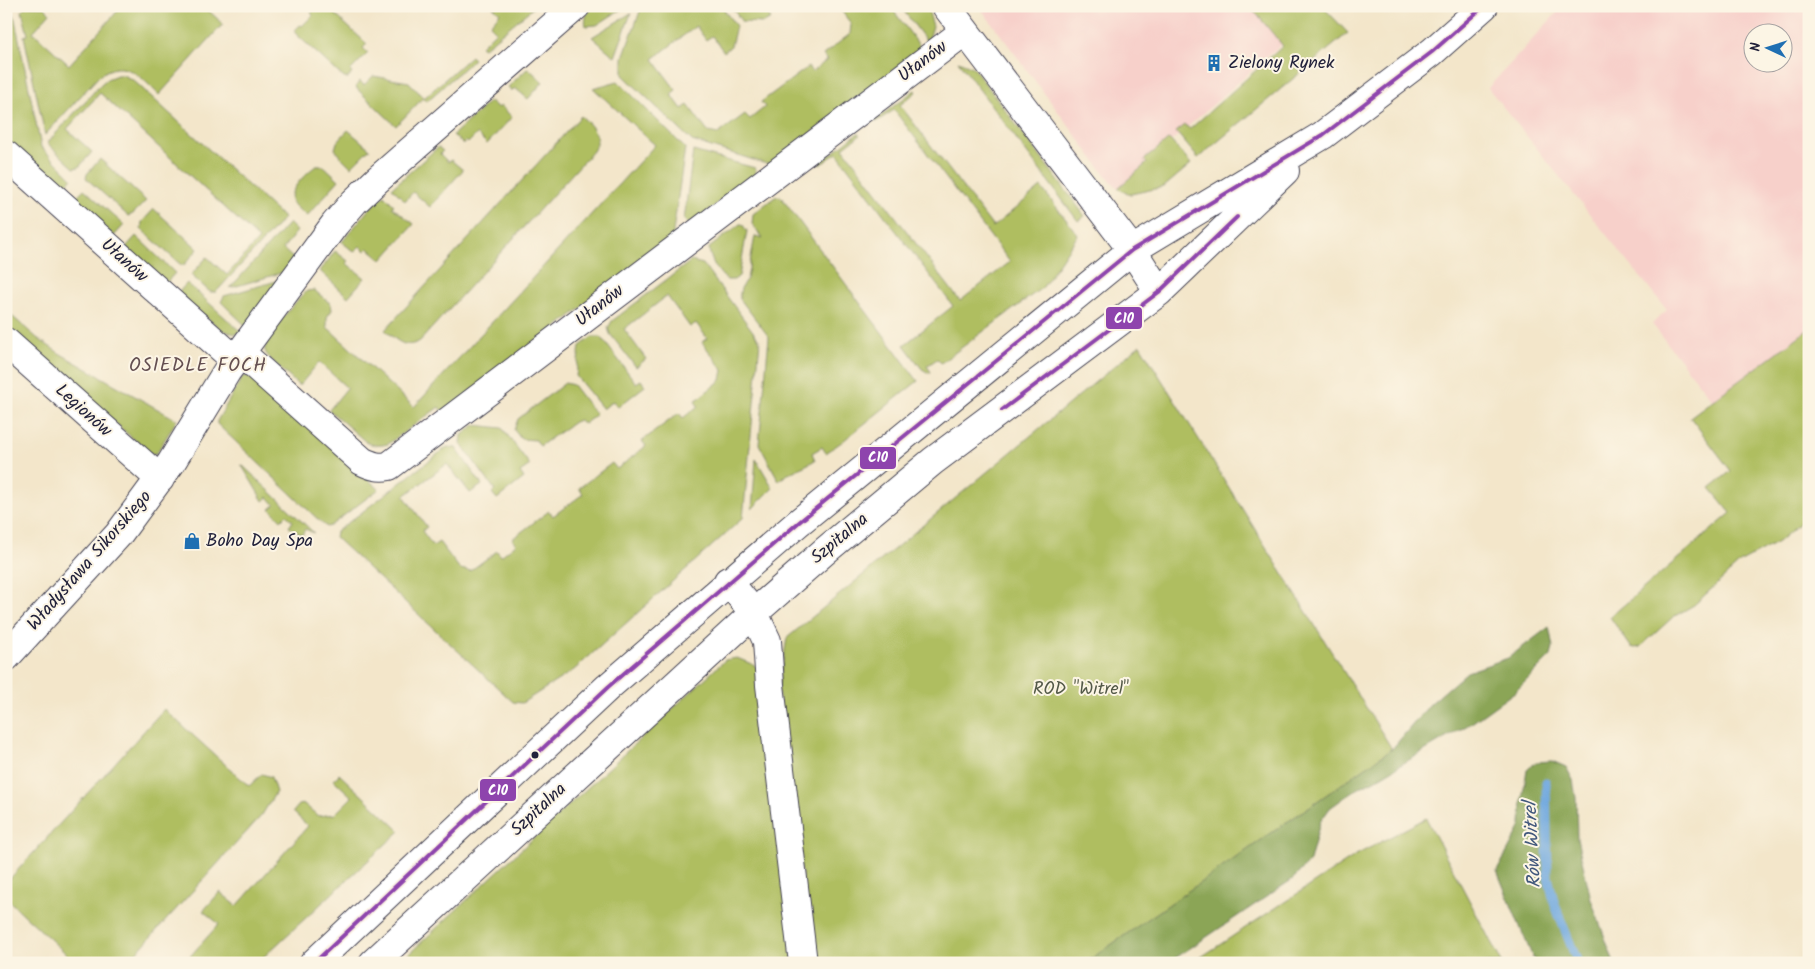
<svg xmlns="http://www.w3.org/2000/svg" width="1815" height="969" viewBox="0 0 1815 969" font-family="Kalam,sans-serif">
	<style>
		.built { fill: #f7d0ca; fill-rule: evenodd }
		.green { fill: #afbe61; stroke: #68704e }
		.forest { fill: #8ba557; stroke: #566449 }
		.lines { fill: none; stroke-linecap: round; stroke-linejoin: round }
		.stream { stroke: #6ea7de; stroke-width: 9 }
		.minor-casing { stroke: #413f50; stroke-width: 30 }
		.minor { stroke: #fff; stroke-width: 28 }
		.bus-1-casing { stroke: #fcf5e5; stroke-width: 8 }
		.bus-1 { stroke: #8e44ad; stroke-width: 4 }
		.bus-dot { fill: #22223b; stroke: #fcf5e5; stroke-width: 2 }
		.labels { text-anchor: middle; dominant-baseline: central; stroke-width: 4; stroke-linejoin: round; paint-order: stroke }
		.street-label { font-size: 18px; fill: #22223b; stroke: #fcf5e5 }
		.poi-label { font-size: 18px; fill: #22223b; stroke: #fcf5e5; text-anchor: start }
		.park-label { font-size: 18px; fill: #535948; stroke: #fcf5e5 }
		.neighbourhood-label { font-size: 19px; letter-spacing: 1px; fill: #644f51; stroke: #fcf5e5 }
		.water-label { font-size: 19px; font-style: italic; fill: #40577c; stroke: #fcf5e5 }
		.line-badge { stroke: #fcf5e5; stroke-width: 2 }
		.badge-label { font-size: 14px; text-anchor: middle; font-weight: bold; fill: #fff }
	</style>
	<rect width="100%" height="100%" fill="#fcf5e5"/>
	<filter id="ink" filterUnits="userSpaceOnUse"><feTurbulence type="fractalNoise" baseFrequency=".02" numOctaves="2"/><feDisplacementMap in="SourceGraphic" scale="10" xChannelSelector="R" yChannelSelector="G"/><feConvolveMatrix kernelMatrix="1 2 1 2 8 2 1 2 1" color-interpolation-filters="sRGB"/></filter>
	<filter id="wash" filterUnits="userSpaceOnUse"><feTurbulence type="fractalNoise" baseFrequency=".0096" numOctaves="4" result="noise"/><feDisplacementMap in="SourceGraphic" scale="20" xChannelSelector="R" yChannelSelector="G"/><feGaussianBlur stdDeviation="1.12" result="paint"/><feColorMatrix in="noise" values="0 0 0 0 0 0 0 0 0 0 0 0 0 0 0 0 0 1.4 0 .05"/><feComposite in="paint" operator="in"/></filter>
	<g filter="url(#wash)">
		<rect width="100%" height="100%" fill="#f3e6ca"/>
		<path class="built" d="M979,6H1262L1291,36L1118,188L1107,177Z
			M1563,6H1809V329L1713,401L1652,324L1667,310L1488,88ZM1752,32H1782V62H1752Z"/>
		<path class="green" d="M26,6H38L40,8L43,6L50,13L33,32L69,65L122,6H213L209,11L223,24L159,95C141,77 124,56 99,76L45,135L24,36L28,35L22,11Z
			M317,6H326L367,44L363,48L368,53L350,71L352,73L348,78H344L295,33V30L300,25L302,26L313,15L311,13Z
			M492,6H535L484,48L481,46L496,31L490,25L500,13Z
			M592,6H626L597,25L586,26C584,19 587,12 592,6Z
			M642,6H721L736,26L731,46L724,52L712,36L706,40L696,26L653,59L676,90L671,94L682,109L688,105L708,132L718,134L745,114L750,119L765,107L761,102L808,67L812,72L827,60L823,55L850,34L851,24L838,6H890L922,49L770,165L692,141L623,75V57Z
			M731,6H761L771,19L764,23L742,22Z
			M900,6H927L933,26L928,43Z
			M1250,6H1328L1326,10L1348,33L1198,158L1176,132L1185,125L1190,129L1283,46Z
			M631,13L615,57L592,37Z
			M14,15L41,147L72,178L62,189L6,143V68L9,65L6,62V23Z
			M471,56L474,59L427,101L423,98L396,126L357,89L356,86L360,81L364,85L373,76L409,82L424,98Z
			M958,61L973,67L1085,216L1078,221Z
			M528,68L543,82L528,99L515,88L512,91L508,87Z
			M117,75H123L133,80L284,218L216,292H210L191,275L207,257L227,275L259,239L100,93L67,129L92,152L79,167L74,168L49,145L48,142L101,84L107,79Z
			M618,81L685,148L673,232L675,237L443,413L439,407L388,444C379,446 374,446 366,442L329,410L347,388L319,362L300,385H298C292,379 266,357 265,351C262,339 293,306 301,296L307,291L314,290L331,304L332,310L327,317V327L414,407L655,145L593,88Z
			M915,90L916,92L900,105L993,227L1041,187L1078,235L1043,287L941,363L937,359L927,366L931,372L929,373L922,369L904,345L953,306L837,153L820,165L819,163L858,133L860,135L843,148L960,301L1010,262L894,110L876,122L875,120Z
			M490,101L498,108L501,106L512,117L487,144L477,134L468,143L466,141L463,144L453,135Z
			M581,116C591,125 603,136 593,151L420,341C405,350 396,340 385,330Z
			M348,130L370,149L368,150L351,167L341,157L335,149L337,142Z
			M1169,139L1191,164L1164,187L1131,194L1126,193L1118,188L1147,163L1144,160Z
			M438,147L443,151L440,154L448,162L451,160L463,170L430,207L413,192L405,201L392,188Z
			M693,151L755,168L756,173L690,225L684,220Z
			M100,159L146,201L133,214L128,216L86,178L87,174Z
			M316,166H324L339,180L307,216C302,212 295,207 292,202C286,192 308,171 316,166Z
			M84,189L124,225L114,236L74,199Z
			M384,195L394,205L392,207L414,224L382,260L368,248L365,251L360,246L354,252L342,242L369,209Z
			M778,196L781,197L918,381L843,441L826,453L822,447L812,453L815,460C803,468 789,471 779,481L759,444L769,337L740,299C739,291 742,284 747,279L755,236L763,238L752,224L753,214L775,197Z
			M154,209L198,249L184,265H181L141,229L142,222Z
			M289,223L297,231L283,249L297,262L291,270L230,288Z
			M740,224H742L747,231L739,276L734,280H727C718,273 710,260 709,248Z
			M136,236L175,273L166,283L126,247Z
			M335,251L348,261L346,263L365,278L348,297L320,271Z
			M691,261L703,264L760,341L743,518L574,670L522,703L513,702L337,539L335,537L336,532L447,447L456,448L482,485L470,493L447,464L404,496L427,527L422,531L433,546L439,542L460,569L470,571L497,551L501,556L516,544L512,539L549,511L553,516L583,494L579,488L612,463L617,469L646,446L642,441L679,413L683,418L698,406L695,401L721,380L723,370L702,342L707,338L696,323L690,327L667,296L624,329L646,359L636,367L610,334L608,328L612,321Z
			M287,278L248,328L221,302L224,296Z
			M187,283L241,332L235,334L222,330L177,294Z
			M6,311L37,338L59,353L177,420L156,454L150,453L6,330Z
			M1809,329V515L1778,542L1741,562L1694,605L1673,617L1640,647L1635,648L1631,647L1610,617L1731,513L1710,488L1731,471L1690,417Z
			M592,337H601L636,383L641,380L645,386L618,407L613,401L603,409L576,376L580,346Z
			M1140,345L1392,749L1085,963H813L778,690L787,638Z
			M243,376H248L252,377L379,489L330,526L327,527L324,525L217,424V421Z
			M565,383L573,385L596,415L584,424L579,420L574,422L540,446L536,440L521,439L514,430L518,419Z
			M475,425L502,428L530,465L520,472L524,478L497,499L492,493L495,490L461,444L462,435Z
			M756,459L773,488L752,509Z
			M241,464L314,533L305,529L302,535L289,527L293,521L286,515L281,520L270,509L275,505L268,497L263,501Z
			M737,658L754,665L759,670L796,963H399L725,660Z
			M164,709L249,786L262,774L271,777L276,792L262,815L127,963H76L6,898V883Z
			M339,774L400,831L257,963H184L219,924L203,911L220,892L237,906L308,826L293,812L299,805L304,804L318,816L335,814L352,797L334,780Z
			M1426,818L1502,963H1192L1356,855Z"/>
		<path class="forest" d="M1549,627L1553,647L1551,656L1516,691L1473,722L1382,776L1355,790L1330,808L1320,822L1310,861L1293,879L1168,963H1085L1392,749L1430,704L1467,672L1508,658Z
			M1552,761L1566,767L1573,780L1576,798L1577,839L1591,899L1614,963H1535L1497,871L1521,826L1522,799L1527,770L1536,762Z"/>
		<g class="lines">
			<path class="stream" d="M1546,782L1548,877L1555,905L1578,963"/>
		</g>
	</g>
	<g filter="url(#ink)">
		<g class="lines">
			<g class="minor-casing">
				<path id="minor" d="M946,6L1132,250L1159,292
					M6,155L235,360
					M6,342L160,479
					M240,352L362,461C372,466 379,468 389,466L965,31
					M728,581L754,613L767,641L770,685L803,963
					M6,657L118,535L171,463L227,371L335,224L354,202L377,180L576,6
					M314,963L608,687L798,523L1132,250L1323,135L1432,52L1484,6
					M373,963L754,613L826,550L933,461L1159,292L1285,171"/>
			</g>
			<use href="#minor" class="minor"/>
			<g class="bus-1-casing">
				<path id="bus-1" d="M1002,410L1159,292L1237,217
					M314,963L608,687L798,523L1132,250L1323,135L1432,52L1484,6"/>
			</g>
			<use href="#bus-1" class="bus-1"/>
		</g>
	</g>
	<defs>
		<g id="building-bare" transform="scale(1.35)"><path d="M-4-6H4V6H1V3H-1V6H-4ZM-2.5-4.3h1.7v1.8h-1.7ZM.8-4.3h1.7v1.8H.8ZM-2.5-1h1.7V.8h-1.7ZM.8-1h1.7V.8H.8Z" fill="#1f6fb2" stroke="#fcf5e5" stroke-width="2.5" paint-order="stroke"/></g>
		<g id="shop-bare" transform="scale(1.35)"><path d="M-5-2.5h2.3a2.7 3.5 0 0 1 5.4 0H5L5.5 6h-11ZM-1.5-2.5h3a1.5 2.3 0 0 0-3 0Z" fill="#1f6fb2" stroke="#fcf5e5" stroke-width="2.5" paint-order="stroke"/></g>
	</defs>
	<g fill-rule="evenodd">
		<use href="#building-bare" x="1214" y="63"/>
		<use href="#shop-bare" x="192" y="541"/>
	</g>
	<circle class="bus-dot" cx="535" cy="755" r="4.5"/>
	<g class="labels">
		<g class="street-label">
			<text transform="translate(923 62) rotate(-37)">Ułanów</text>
			<text transform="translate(124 261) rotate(42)">Ułanów</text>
			<text transform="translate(600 306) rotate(-38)">Ułanów</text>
			<text transform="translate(83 411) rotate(42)">Legionów</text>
			<text transform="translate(840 539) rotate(-40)">Szpitalna</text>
			<text transform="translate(90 561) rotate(-49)">Władysława Sikorskiego</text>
			<text transform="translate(539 810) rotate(-43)">Szpitalna</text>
		</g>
		<g class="poi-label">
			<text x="1228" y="63">Zielony Rynek</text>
			<text x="206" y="541">Boho Day Spa</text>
		</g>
		<g class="park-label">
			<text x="1081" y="689">ROD "Witrel"</text>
		</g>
		<g class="neighbourhood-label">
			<text x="198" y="366">OSIEDLE FOCH</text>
		</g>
		<g class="water-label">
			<text transform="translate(1533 845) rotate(-93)">Rów Witrel</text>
		</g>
	</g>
	<g class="line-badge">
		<rect x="1105" y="306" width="38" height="24" rx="5" fill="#8e44ad"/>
		<rect x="859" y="446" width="38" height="24" rx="5" fill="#8e44ad"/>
		<rect x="479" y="778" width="38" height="24" rx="5" fill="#8e44ad"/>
	</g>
	<g class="badge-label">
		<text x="1124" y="323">C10</text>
		<text x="878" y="462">C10</text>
		<text x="498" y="795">C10</text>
	</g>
	<rect width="1815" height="969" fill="none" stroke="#fcf5e5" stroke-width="25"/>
	<g transform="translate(1768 48) rotate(274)"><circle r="24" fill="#fcf5e5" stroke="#a5a1a1"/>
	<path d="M0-4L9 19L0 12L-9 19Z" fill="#1f6fb2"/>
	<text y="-8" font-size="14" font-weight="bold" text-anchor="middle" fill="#22223b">N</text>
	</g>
</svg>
